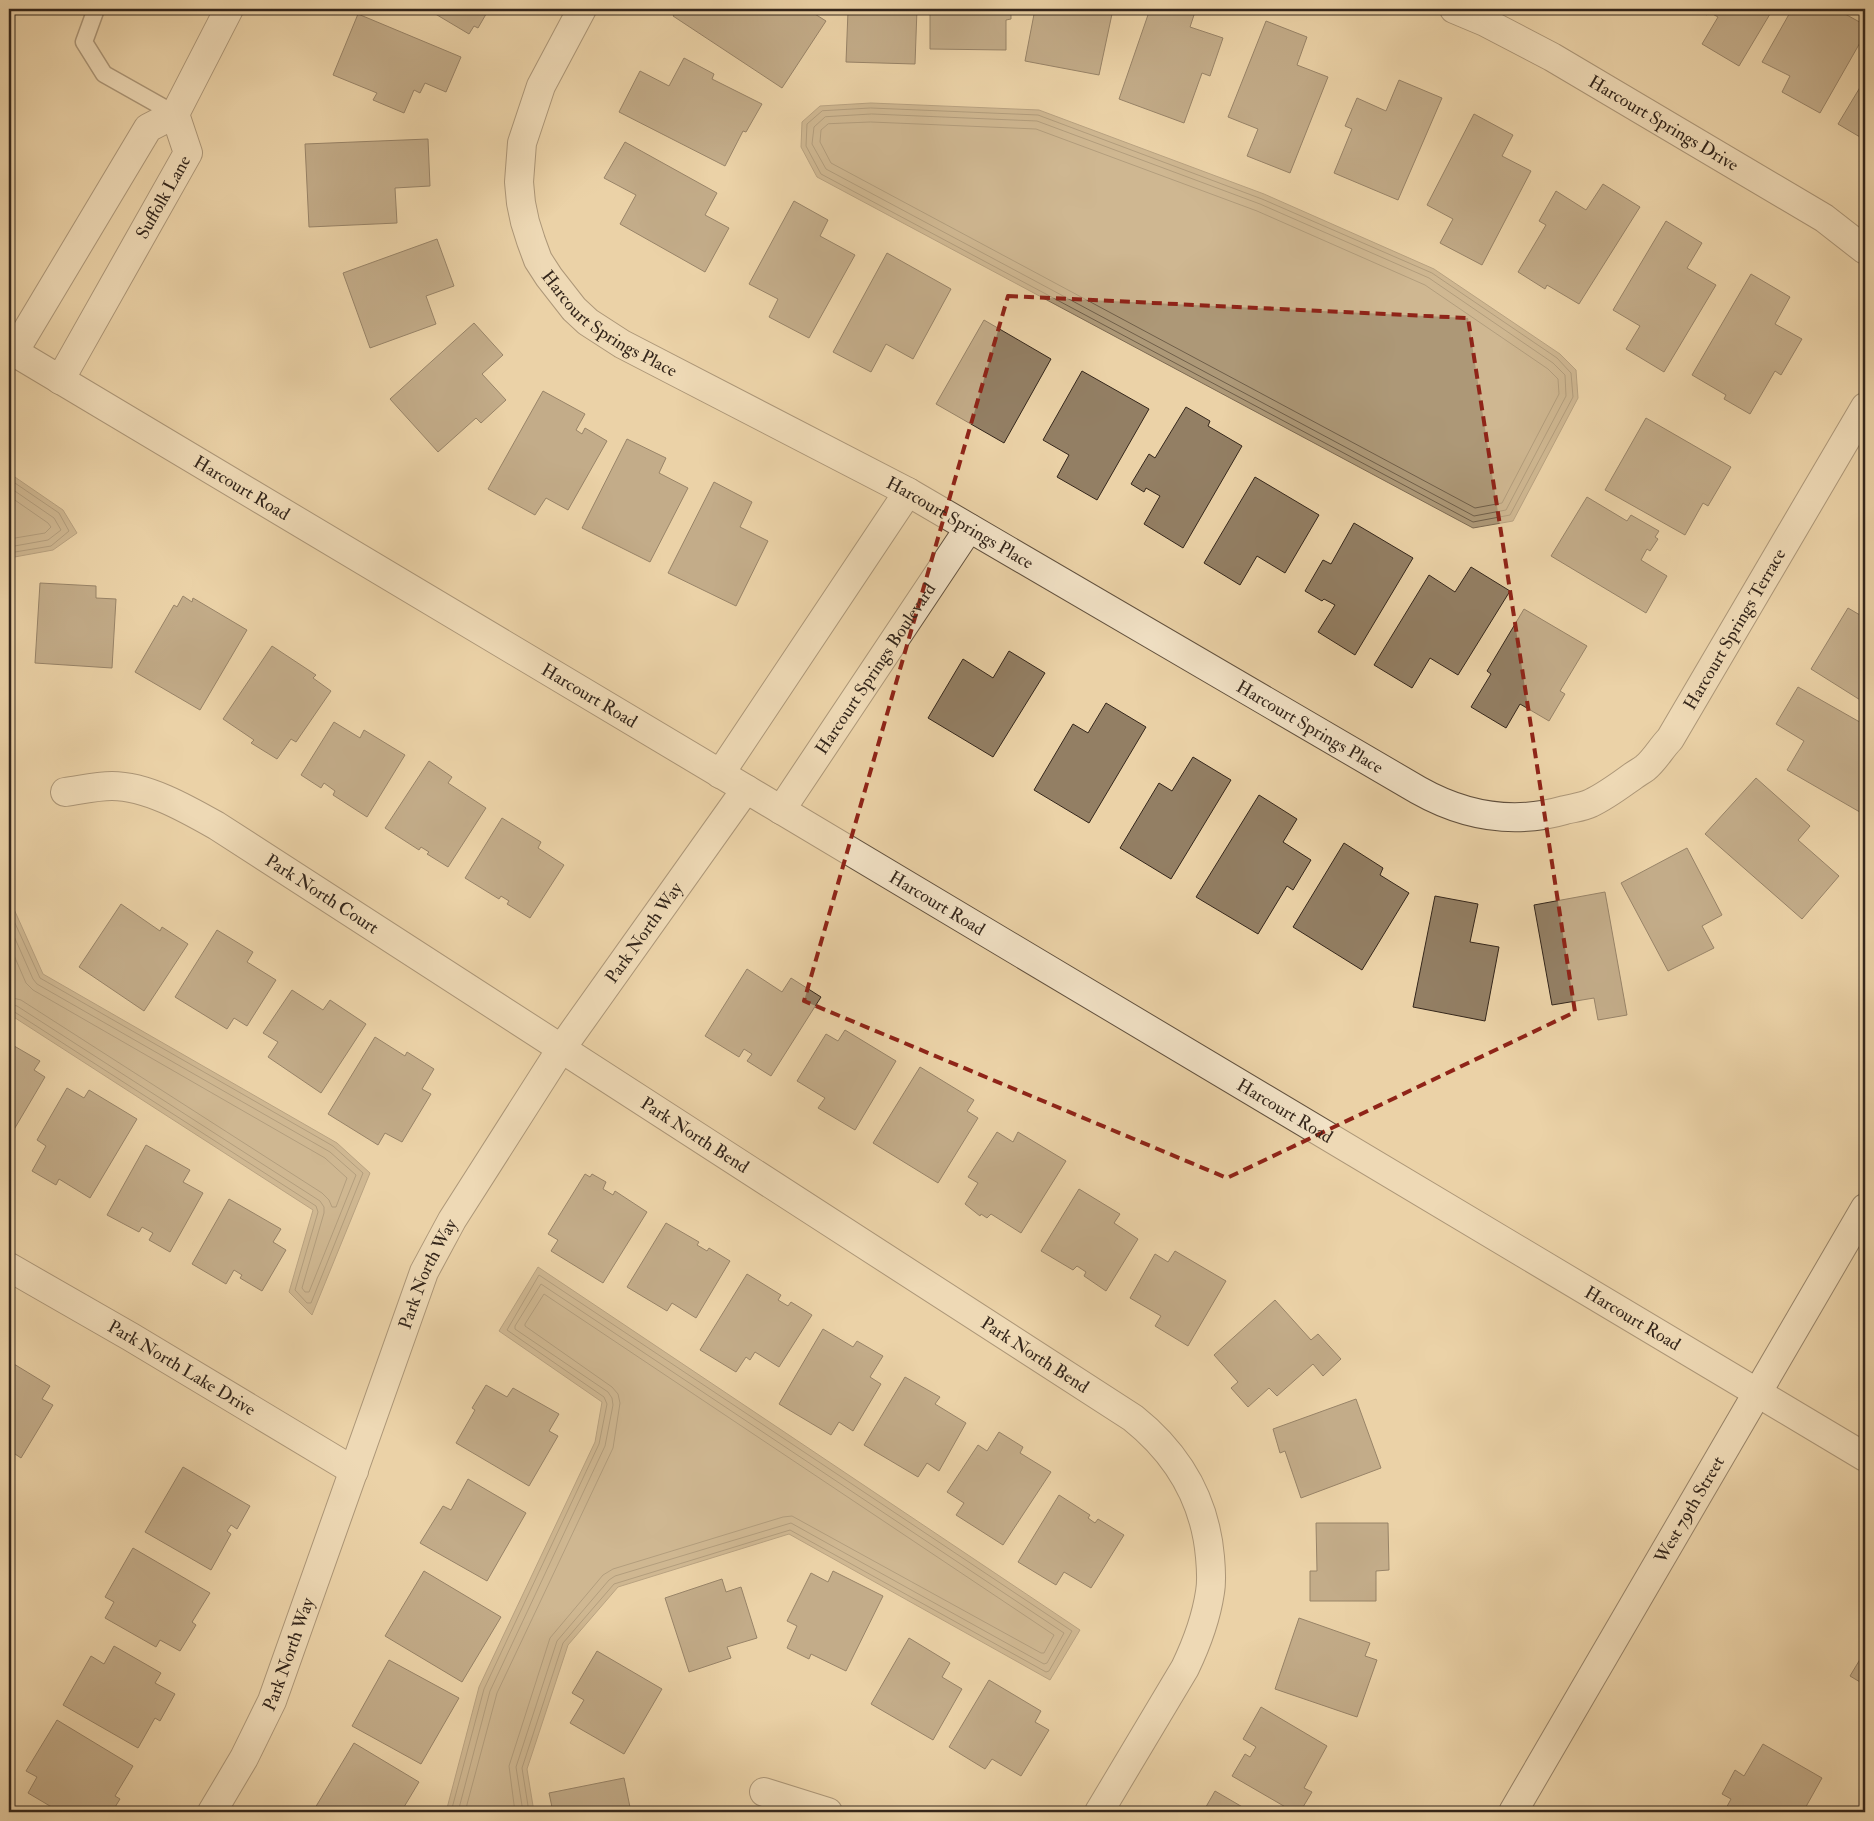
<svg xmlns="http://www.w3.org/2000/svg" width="1874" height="1821" viewBox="0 0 1874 1821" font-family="'IM FELL Double Pica',serif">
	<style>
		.water { fill: #ad9877; stroke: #7d6a52 }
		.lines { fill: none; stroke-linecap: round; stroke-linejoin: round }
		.shore { stroke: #705f49; stroke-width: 1 }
		.building { fill: #937f64; stroke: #34261b }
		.service-casing { stroke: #62513e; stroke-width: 19 }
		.minor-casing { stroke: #62513e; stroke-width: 30 }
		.tertiary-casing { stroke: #62513e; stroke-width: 30 }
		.secondary-casing { stroke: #34261b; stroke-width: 30 }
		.service { stroke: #f2e2c6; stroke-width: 16 }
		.minor { stroke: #f2e2c6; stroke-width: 28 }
		.tertiary { stroke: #f2e2c6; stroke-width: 28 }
		.secondary { stroke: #f2e2c6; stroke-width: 28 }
		.marked { fill: none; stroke: #8f2418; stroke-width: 4; stroke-dasharray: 10 6; stroke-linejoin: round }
		.labels { text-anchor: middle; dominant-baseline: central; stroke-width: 4.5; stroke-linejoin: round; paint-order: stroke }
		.street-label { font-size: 18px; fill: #34261b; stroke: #f2e2c6 }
	</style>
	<rect width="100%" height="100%" fill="#ebd2a7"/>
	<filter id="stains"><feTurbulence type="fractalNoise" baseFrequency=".004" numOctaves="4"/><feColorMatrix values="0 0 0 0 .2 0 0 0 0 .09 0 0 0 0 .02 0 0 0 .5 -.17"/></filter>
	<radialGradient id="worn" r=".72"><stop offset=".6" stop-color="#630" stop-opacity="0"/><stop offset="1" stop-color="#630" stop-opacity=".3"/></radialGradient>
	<path class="water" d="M871,103L1039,110L1264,194L1434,269L1560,354L1576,370L1578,398L1513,521L1473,528L817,177L801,147L802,122L820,106Z
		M9,473L63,510L77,533L53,550L9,558Z
		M9,898L43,974L337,1143L370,1173L312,1315L289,1292L313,1210L9,1014Z
		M538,1267L1080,1630L1050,1680L789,1534L618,1587L568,1645L527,1769L534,1812H446L479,1687L595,1442L602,1402L499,1331Z"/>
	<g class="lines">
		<path class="shore" d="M871,108L1038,115L1262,199L1432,273L1557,358L1571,373L1573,397L1510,515L1473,522L821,174L806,146L807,124L822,111Z
			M872,114L1037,121L1260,204L1429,278L1553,363L1565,375L1566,396L1506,510L1474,516L826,169L812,144L814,127L825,117Z
			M871,122L1036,129L1257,211L1425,285L1548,369L1558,379L1559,394L1502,503L1475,508L831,163L820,142L821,130L828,124Z
			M9,479L59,513L69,531L51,546L9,553
			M9,487L54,518L61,530L48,540L9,547
			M9,496L48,523L51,527L45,533L9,539
			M9,910L40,978L333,1146L363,1173L311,1303H307L295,1290L318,1212L316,1206L13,1011H9
			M9,925L33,979L37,984L330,1152L356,1175L309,1292H305L302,1288L324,1213V1207L320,1201L17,1006L9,1004
			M9,944L26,983L33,990L325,1158L347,1178L336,1207H332L329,1200L322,1193L21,1000L9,997
			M451,1812L484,1689L599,1444L607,1404L604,1397L507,1330L539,1275L1072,1631L1049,1671L1046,1672L790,1530L614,1584L563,1643L522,1768L529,1812
			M458,1812L490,1691L605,1446L613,1405L612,1398L608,1392L515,1329V1326L541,1284L1064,1633L1047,1663L1044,1664L791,1523L615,1576L609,1580L557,1641L516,1767L523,1812
			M465,1812L497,1693L613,1448L620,1403L618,1394L612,1387L525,1326V1324L544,1294L1054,1635L1044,1653H1041L792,1516L783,1517L613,1569L603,1575L550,1638L509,1766L515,1812"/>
	</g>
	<path class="building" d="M427,9H489L478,28L474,26L469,34Z
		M678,9H807L826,21L782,88L673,16Z
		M836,9H917L915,64L846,62L848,11H836Z
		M930,9H1011V19L1006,20V50L930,49Z
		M1035,9H1085L1112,14L1099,75L1025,61Z
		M1150,9H1196L1190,27L1223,38L1210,76L1202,73L1184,123L1119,99Z
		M1697,9H1773L1739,66L1702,44L1718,17L1709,12L1707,15Z
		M1792,9H1836L1865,25V34L1820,113L1782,92L1790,76L1762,62Z
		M358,14L461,57L446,92L425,83L420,93L414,90L404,113L373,100L377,93L333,75Z
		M1266,21L1307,37L1297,65L1328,77L1290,173L1247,156L1258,129L1228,117Z
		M684,58L714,74L712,79L762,104L746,132L743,131L725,166L619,112L640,71L669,86Z
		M1865,79V140L1838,124Z
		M1399,80L1442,98L1398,200L1334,173L1352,129L1345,126L1357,98L1386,111Z
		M1474,114L1513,135L1502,156L1531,171L1482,265L1440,243L1453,219L1427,205Z
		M428,139L430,186L395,188L397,223L309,227L305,144Z
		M625,142L717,193L705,215L729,228L705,272L620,224L636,195L604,178Z
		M1603,184L1640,207L1579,304L1547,285L1545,289L1518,272L1546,225L1539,221L1556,191L1586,210Z
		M794,201L828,220L820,236L855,255L809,338L769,317L778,299L749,284Z
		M1666,221L1702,243L1687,268L1716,285L1664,372L1626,349L1640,326L1613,310Z
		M437,239L454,286L426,296L436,324L370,348L343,273Z
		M887,253L951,289L913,359L886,344L871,372L833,352Z
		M1751,274L1790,297L1775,324L1802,339L1781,375L1775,371L1750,414L1724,399L1726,395L1692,375Z
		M984,320L1051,359L1004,443L936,404Z
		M474,323L503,355L482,374L506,400L481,423L476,418L438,452L390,399Z
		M1082,371L1149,409L1097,500L1057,477L1069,455L1043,440Z
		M543,391L585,414L576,430L582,434L585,428L607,441L568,510L546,498L535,515L488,489Z
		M1186,407L1210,421L1208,426L1242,446L1183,548L1144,524L1160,496L1146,488L1144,492L1131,484L1149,454L1155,458Z
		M1646,418L1731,467L1708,506L1703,503L1685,535L1605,490Z
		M627,439L666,458L659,473L688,488L650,562L582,528Z
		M1255,477L1319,515L1285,573L1257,556L1240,585L1204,563Z
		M714,482L752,502L740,527L768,541L736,606L668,573Z
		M1587,497L1627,521L1631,515L1659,531L1655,537L1658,539L1650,551L1647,549L1641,560L1667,576L1646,613L1551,556Z
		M1354,523L1413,558L1355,655L1318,632L1335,605L1324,599L1322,601L1305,591L1323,560L1331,564Z
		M1471,567L1510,591L1458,675L1430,658L1412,688L1374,665L1429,575L1455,592Z
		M40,583L96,586V598L116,599L112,668L35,663Z
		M183,596L192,602L193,598L247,630L200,710L135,672L174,605L177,607Z
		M1848,608L1865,618V703L1811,669Z
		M1524,609L1587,646L1560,691L1565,694L1549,721L1520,704L1506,728L1471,707L1491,674L1487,671Z
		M272,646L316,675L313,678L331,691L296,742L291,739L277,759L251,743L254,740L223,719Z
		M1009,651L1045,673L993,757L928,718L963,659L993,678Z
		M1798,687L1865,725V815L1787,770L1804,741L1776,724Z
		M1106,703L1146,727L1089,823L1034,790L1073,724L1088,733Z
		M334,722L360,738L364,730L405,755L367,817L333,795L335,791L324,783L321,788L301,775Z
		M1193,757L1231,780L1171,879L1120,848L1159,783L1172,791Z
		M429,761L452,777L448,783L486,808L448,867L427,854L429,852L421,847L419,850L385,828Z
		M1756,778L1810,826L1798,840L1839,876L1802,919L1705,834Z
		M1259,795L1297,819L1283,842L1311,860L1293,890L1287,886L1258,934L1196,897Z
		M502,818L541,842L538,848L564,865L530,918L507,904L509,901L501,896L499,899L465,878Z
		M1344,843L1383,868L1380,875L1409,893L1362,970L1293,927Z
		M1687,848L1722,915L1702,926L1714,948L1668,971L1621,883Z
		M1605,892L1627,1015L1598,1020L1594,998L1552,1005L1534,905Z
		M1435,896L1478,904L1470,942L1499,947L1485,1021L1413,1007Z
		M121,904L160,931L162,927L188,944L144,1011L79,967Z
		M217,930L253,952L247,962L276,980L247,1026L234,1018L227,1029L175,997Z
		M747,969L782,992L791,978L821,997L771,1076L747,1061L752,1054L744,1049L739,1057L705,1036Z
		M292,990L323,1010L330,1000L366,1024L321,1093L268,1057L278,1042L263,1033Z
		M845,1030L896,1061L855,1130L818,1108L825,1098L797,1081L826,1034L838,1041Z
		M375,1037L405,1056L407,1052L434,1069L422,1089L431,1094L402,1142L385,1133L378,1145L328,1114Z
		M9,1043L40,1061L34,1070L45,1077L9,1138Z
		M920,1067L974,1100L967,1111L978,1118L938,1183L873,1143Z
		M67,1088L84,1098L89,1090L137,1119L90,1198L59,1179L56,1185L32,1171L46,1146L37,1140Z
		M997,1132L1013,1142L1018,1132L1066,1161L1021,1233L991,1214L987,1218L981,1214L980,1216L965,1204L978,1183L968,1177Z
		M146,1145L190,1170L183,1182L203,1193L170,1252L149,1240L153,1233L142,1227L139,1232L107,1215Z
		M585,1174L590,1177L592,1174L606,1182L603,1189L613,1195L615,1191L647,1212L603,1283L551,1251L558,1240L548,1234Z
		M1079,1189L1120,1214L1114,1223L1138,1239L1106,1291L1084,1276L1086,1272L1077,1266L1073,1270L1041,1251Z
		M229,1199L281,1229L273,1242L286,1250L262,1291L240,1278L242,1275L234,1270L226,1284L192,1264Z
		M666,1223L699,1242L697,1245L707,1251L709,1248L730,1261L696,1318L672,1303L667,1311L627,1287Z
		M1175,1251L1226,1281L1188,1346L1155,1326L1161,1316L1130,1298L1155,1254L1168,1262Z
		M747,1274L781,1295L778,1300L788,1306L791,1302L812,1315L779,1367L755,1352L750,1360L746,1357L736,1372L700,1350Z
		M1275,1300L1311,1340L1318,1334L1341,1359L1323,1376L1313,1364L1277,1396L1269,1388L1248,1407L1231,1388L1238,1382L1214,1355Z
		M823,1329L853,1347L857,1341L883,1356L870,1377L881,1384L853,1431L839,1422L831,1435L779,1404Z
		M9,1361L50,1386L42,1399L53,1405L21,1458L9,1450Z
		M905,1377L940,1397L935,1404L966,1423L939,1471L927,1463L918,1477L864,1445Z
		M486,1385L507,1397L513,1388L559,1414L549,1431L558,1436L529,1486L456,1443L475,1410L472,1408Z
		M1356,1399L1381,1468L1301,1498L1285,1451L1280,1453L1273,1429Z
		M999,1432L1023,1447L1020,1453L1051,1472L1003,1545L956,1515L964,1503L947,1492L978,1445L987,1451Z
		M183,1467L250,1506L237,1529L231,1525L227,1531L231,1534L211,1570L145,1532Z
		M468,1479L526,1513L487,1581L420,1543L443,1506L451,1510Z
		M1059,1495L1090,1515L1088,1518L1095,1523L1098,1519L1124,1535L1091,1588L1064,1572L1056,1585L1018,1562Z
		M1316,1523H1388L1389,1570L1376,1571V1601H1310V1571H1317Z
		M133,1548L210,1593L192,1622L196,1625L180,1651L160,1640L156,1647L105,1618L114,1602L105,1597Z
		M424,1571L501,1617L462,1682L385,1636Z
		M833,1571L883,1596L846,1671L811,1654L809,1659L787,1648L797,1626L787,1621L811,1573L828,1582Z
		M722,1579L726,1592L741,1587L757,1638L727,1647L731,1658L689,1672L665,1598Z
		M1299,1618L1370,1643L1365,1656L1377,1660L1357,1717L1275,1689Z
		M909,1638L950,1663L942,1677L962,1689L933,1740L871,1704Z
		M114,1646L161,1673L155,1683L175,1694L160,1721L155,1718L138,1748L63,1705L91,1656L104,1664Z
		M597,1651L662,1689L624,1754L570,1723L584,1700L572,1693Z
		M1865,1651V1685L1850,1676Z
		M389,1660L459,1698L421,1764L352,1726Z
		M989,1680L1041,1711L1035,1722L1049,1730L1021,1776L992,1759L985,1769L949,1747Z
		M1261,1707L1327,1746L1304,1788L1312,1792L1300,1812H1294L1232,1776L1245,1754L1250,1757L1256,1747L1243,1739Z
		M57,1720L133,1766L115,1796L120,1799L112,1812H60L28,1793L37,1777L26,1771Z
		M354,1743L419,1782L401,1812H322L315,1808Z
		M1763,1744L1822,1778L1803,1812H1724L1731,1799L1722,1794L1735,1770L1744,1776Z
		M624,1778L631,1812H553L549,1793Z
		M1215,1791L1251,1812H1203Z"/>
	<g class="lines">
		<g class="service-casing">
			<path id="service" d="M96,9L84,42L104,74L175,114"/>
		</g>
		<g class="minor-casing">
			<g id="minor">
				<path id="s1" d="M582,9L541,86L522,143L519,182L521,203L525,222L531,241L538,260L549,277L574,309L588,322L622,344L908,492L1418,790C1464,816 1513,825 1565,810C1573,808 1583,807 1591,803C1606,796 1619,786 1633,776C1637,773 1641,771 1645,768C1655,760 1661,748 1670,739L1865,407"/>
				<path id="s2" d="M1454,9L1485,22L1552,57L1824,218L1865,250"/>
				<path d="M14,352L148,128L175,114"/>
				<path id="s3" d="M60,380L188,153L175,114L229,9"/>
				<path d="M720,774L908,492"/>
				<path id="s4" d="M65,792C80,790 96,786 112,786C147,786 187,809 217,826L1133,1418C1178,1454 1205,1499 1210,1557C1211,1568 1212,1581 1210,1592C1206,1619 1197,1643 1185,1668L1099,1812"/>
				<path id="s5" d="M781,810L969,528"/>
				<path id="s6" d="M9,1267L131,1337L354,1471"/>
				<path d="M764,1792L828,1812"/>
				<path id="s7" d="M212,1812L244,1758L272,1701L424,1272L452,1220L561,1049L746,789"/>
			</g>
		</g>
		<g class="tertiary-casing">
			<g id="tertiary">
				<path id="s8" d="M9,349L1865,1457"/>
			</g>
		</g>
		<g class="secondary-casing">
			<g id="secondary">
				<path id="s9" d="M1513,1812L1865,1208"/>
			</g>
		</g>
		<use href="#service" class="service"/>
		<use href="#minor" class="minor"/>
		<use href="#tertiary" class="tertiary"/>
		<use href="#secondary" class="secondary"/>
	</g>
	<path d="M0 0H1874V1821H0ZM1008,296L1468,318L1575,1012L1227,1178L804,1001Z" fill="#ebd2a7" fill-opacity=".55" fill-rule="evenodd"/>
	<path class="marked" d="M1008,296L1468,318L1575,1012L1227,1178L804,1001Z"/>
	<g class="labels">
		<g class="street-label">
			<text stroke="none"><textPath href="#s2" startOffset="239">Harcourt Springs Drive</textPath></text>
			<text stroke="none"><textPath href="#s3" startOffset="210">Suffolk Lane</textPath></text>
			<text stroke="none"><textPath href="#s1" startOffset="365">Harcourt Springs Place</textPath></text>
			<text stroke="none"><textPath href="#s8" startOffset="271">Harcourt Road</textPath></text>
			<text stroke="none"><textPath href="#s1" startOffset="770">Harcourt Springs Place</textPath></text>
			<text stroke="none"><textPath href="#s1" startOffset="1710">Harcourt Springs Terrace</textPath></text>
			<text stroke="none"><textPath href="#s5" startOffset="170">Harcourt Springs Boulevard</textPath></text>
			<text stroke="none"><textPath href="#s8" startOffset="676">Harcourt Road</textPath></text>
			<text stroke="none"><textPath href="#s1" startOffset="1175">Harcourt Springs Place</textPath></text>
			<text stroke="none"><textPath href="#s4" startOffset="286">Park North Court</textPath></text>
			<text stroke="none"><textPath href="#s8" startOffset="1081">Harcourt Road</textPath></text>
			<text stroke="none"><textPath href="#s7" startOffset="986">Park North Way</textPath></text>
			<text stroke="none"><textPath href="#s8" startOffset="1486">Harcourt Road</textPath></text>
			<text stroke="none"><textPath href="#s4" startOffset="730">Park North Bend</textPath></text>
			<text stroke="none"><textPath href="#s7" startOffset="581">Park North Way</textPath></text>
			<text stroke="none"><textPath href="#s8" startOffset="1891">Harcourt Road</textPath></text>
			<text stroke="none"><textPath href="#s4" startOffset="1135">Park North Bend</textPath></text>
			<text stroke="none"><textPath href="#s6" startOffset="200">Park North Lake Drive</textPath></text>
			<text stroke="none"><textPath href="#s9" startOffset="350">West 79th Street</textPath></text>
			<text stroke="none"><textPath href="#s7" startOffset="176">Park North Way</textPath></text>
		</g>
	</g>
	<rect width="1874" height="1821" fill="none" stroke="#ebd2a7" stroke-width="30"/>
	<rect x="10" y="10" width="1854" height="1801" fill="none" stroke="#34261b" stroke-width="2.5"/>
	<rect x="15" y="15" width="1844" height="1791" fill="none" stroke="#34261b"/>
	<rect width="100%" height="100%" filter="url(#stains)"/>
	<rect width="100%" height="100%" fill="url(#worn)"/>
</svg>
